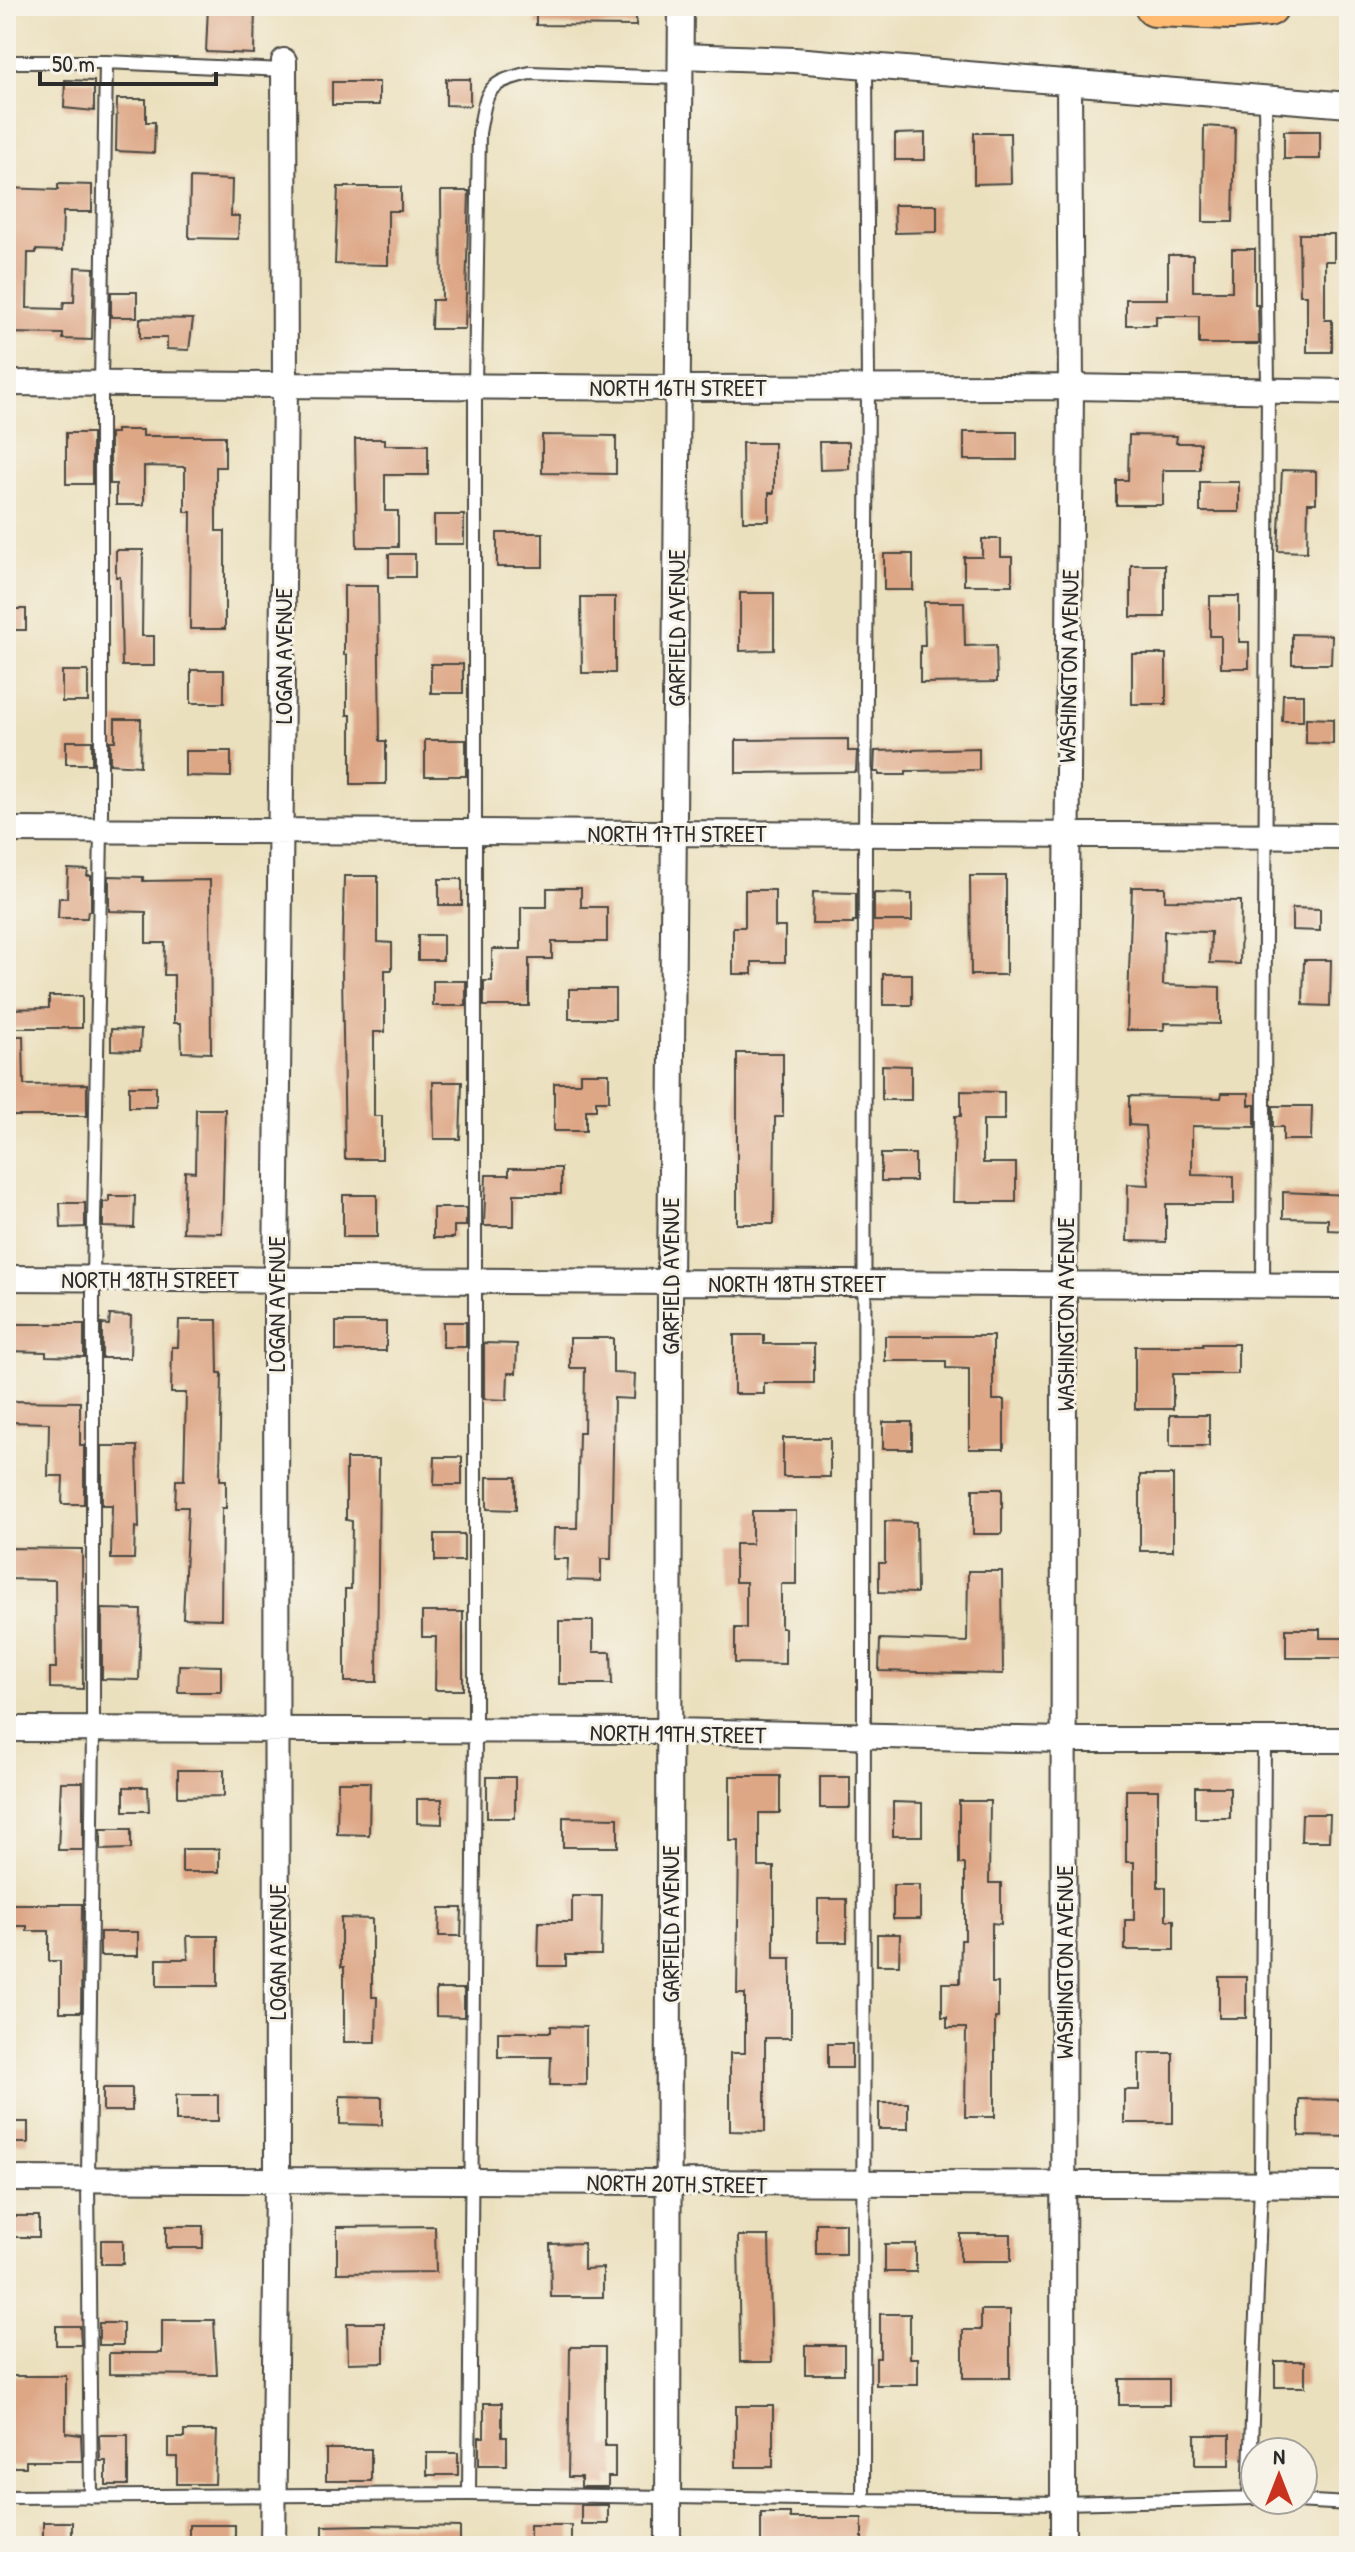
<svg xmlns="http://www.w3.org/2000/svg" width="1355" height="2552" viewBox="0 0 1355 2552" font-family="'Patrick Hand',sans-serif">
	<style>
		.building { fill: #dda685 }
		.lines { fill: none; stroke-linecap: round; stroke-linejoin: round }
		.service-casing { stroke: #484641; stroke-width: 16 }
		.minor-casing { stroke: #484641; stroke-width: 28 }
		.trunk-casing { stroke: #484641; stroke-width: 44 }
		.service { stroke: #fff; stroke-width: 12 }
		.minor { stroke: #fff; stroke-width: 24 }
		.trunk { stroke: #ffbb71; stroke-width: 40 }
		.labels { text-anchor: middle; dominant-baseline: central; stroke-width: 6; stroke-linejoin: round; paint-order: stroke }
		.street-label { font-size: 24px; fill: #2b2b2b; stroke: #f7f3e8 }
	</style>
	<rect width="100%" height="100%" fill="#f7f3e8"/>
	<filter id="ink" filterUnits="userSpaceOnUse"><feTurbulence type="fractalNoise" baseFrequency=".0125" numOctaves="2"/><feDisplacementMap in="SourceGraphic" scale="16" xChannelSelector="R" yChannelSelector="G"/><feConvolveMatrix kernelMatrix="1 2 1 2 8 2 1 2 1" color-interpolation-filters="sRGB"/></filter>
	<filter id="wash" filterUnits="userSpaceOnUse"><feTurbulence type="fractalNoise" baseFrequency=".006" numOctaves="4" result="noise"/><feDisplacementMap in="SourceGraphic" scale="32" xChannelSelector="R" yChannelSelector="G"/><feGaussianBlur stdDeviation="1.8" result="paint"/><feColorMatrix in="noise" values="0 0 0 0 0 0 0 0 0 0 0 0 0 0 0 0 0 1.4 0 .05"/><feComposite in="paint" operator="in"/></filter>
	<g filter="url(#wash)">
		<rect width="100%" height="100%" fill="#ebe0be"/>
		<g id="blocks">
			<path class="building" d="M208,6H255L254,54L206,52Z
				M536,6H636V26L536,25Z
				M446,79H470V106L446,105Z
				M65,80L94,81V111L64,108Z
				M332,82H379V105H332Z
				M117,99H146V122H155L154,153L116,151Z
				M1204,126L1235,128L1233,222H1203Z
				M1284,131H1320V159H1284Z
				M925,133V160H895V134Z
				M974,133H1010L1011,183L974,184Z
				M190,178L232,180L231,216H239L238,239L189,238Z
				M58,184L92,185V212H63L62,251L36,250V253H28L27,308L63,309L64,302H74L75,267L94,268L92,340L63,339V334L6,333V188L58,190Z
				M338,187H401V211H388V265L335,264Z
				M441,191H469L465,329H431L432,300H442Z
				M894,205H937V232L895,233Z
				M1299,234H1334V261H1325V320H1332V352H1307V295H1300Z
				M1232,249H1255V305H1258L1259,344H1199V316H1156V325H1126V299H1168V255H1193V291H1232Z
				M111,292H137V317H111Z
				M140,318L193,319L189,350L167,349V338H140Z
				M116,430H143V436H225V467H216V531H225V629H190L191,512H185V467L144,466V505H116V484H110V433H116Z
				M964,432H1017V460H964Z
				M66,433H92V484H66Z
				M542,435L616,436V474L542,473Z
				M1129,435L1177,436L1176,443H1200V470H1163V505H1116V480H1128Z
				M355,439H385V445H428V475H385V511H398V547H357Z
				M819,442H849V469L820,470Z
				M742,443H774V493H769V521H743Z
				M1282,470L1316,471V503H1308L1307,552L1278,551Z
				M1200,482H1239V512H1200Z
				M434,515H464V544H434Z
				M497,533H543V567H497Z
				M982,539H1001V557H1012V585H964V557H982Z
				M116,550H143L142,636H154V666H122L120,577H116Z
				M389,554H415V577H389Z
				M884,554H913V590H884Z
				M1131,565H1165V617H1131Z
				M344,586H378L380,741H386V784H351V715H347V655H344Z
				M740,593H774V650L740,651Z
				M1210,596H1239V642H1249V668H1221V636H1210Z
				M581,597H615V673H582Z
				M924,602H964L965,646L996,645L997,682L920,683V646H925Z
				M6,609H26V630H6Z
				M1292,634L1332,635L1331,664H1292Z
				M1132,654H1166V704H1132Z
				M431,664H463V693H431Z
				M191,670H224V703H191Z
				M62,671H88V702H62Z
				M1283,694H1303V721H1282Z
				M1306,718L1333,719V744L1306,743Z
				M115,719H141L140,766L110,764V741H115Z
				M848,739V751H857L856,772L736,773V740Z
				M425,740H466V776H425Z
				M66,741H92V764H66Z
				M979,748V770L906,771V775H879V772H874L875,751Z
				M185,751H231V777L185,776Z
				M68,869L88,870L87,876H91V911H88L87,918H58L59,898H67Z
				M109,876L143,877V881L210,880L211,1053L182,1052L181,1023H174V975H164L165,943H146V912L109,911Z
				M344,876H378V942L392,943V970H385V1032H374V1116H382V1159H345L342,970Z
				M970,876H1006V975H971Z
				M439,879H462V905H439Z
				M1132,887H1165V900L1241,901L1240,964L1210,963L1211,932L1164,931L1163,985L1220,987V1024L1164,1023V1030H1127Z
				M547,888H581V907H607V942H552V959H529V1006H484V981H492V949H521V907H547Z
				M745,890H775V927H785V962H752V974H733V927H745Z
				M813,892L856,893V921H853V924H812Z
				M874,893L912,894V921H874Z
				M1292,908L1320,909V931L1292,930Z
				M418,935H443V960H418Z
				M1304,960H1331L1330,1006L1303,1005Z
				M883,974H912V1005H883Z
				M433,981H466V1006H433Z
				M569,989H615V1019H569Z
				M49,996H82V1028H6V1009L49,1008Z
				M111,1029L141,1030L140,1051L111,1050Z
				M6,1036H23L24,1085L87,1084V1116H6Z
				M737,1053H783V1117H775L774,1224H737Z
				M882,1065L911,1066V1100H882Z
				M580,1073H609V1101H596V1110H586V1131H554V1083H580Z
				M433,1082H462L460,1139H434Z
				M129,1086H156V1107H129Z
				M961,1091L1004,1092V1120H983V1163H1016V1202H953L955,1116H961Z
				M1222,1093H1249V1105H1255V1127L1192,1126V1175L1234,1176V1204H1166V1242L1127,1241L1128,1184L1149,1185L1145,1126L1129,1125V1096L1221,1098Z
				M1273,1106H1312L1311,1140H1283V1127H1273Z
				M196,1109H225L222,1233L183,1232L185,1171L195,1172Z
				M881,1154H915V1181H881Z
				M509,1168H561V1194H514V1226H484L486,1175H509Z
				M1283,1192L1349,1195V1231L1328,1230V1219L1283,1218Z
				M343,1195H377V1237H343Z
				M109,1196H135L134,1228L103,1227V1202H109Z
				M60,1203H85V1227L61,1228Z
				M433,1208H466V1226H454V1238H433Z
				M110,1315L131,1316L130,1358H102V1324L109,1325Z
				M179,1320H217L218,1373H222L220,1480H226V1508H222L221,1619L183,1618L188,1507H175L176,1480H184L186,1393H171L172,1347H178Z
				M336,1322H386V1351H336Z
				M443,1322H466V1347H443Z
				M6,1324H84V1357L46,1356V1352L6,1351Z
				M734,1335H764V1344H814V1383H764V1394H734Z
				M885,1336H993V1400H1004V1449H969V1369L946,1368V1361H885Z
				M570,1338H613V1373L635,1374L634,1399L614,1398L611,1559H601V1581L567,1580L568,1559H553L554,1528H577L579,1432H584L585,1368H570Z
				M484,1343L517,1344L516,1373H508L507,1400L484,1399Z
				M1203,1344H1238V1374H1173V1409H1135V1346H1203Z
				M6,1401L80,1402V1445H84V1504H62L63,1476H48L49,1423L6,1422Z
				M1170,1415H1209V1446H1170Z
				M883,1422H912V1449H883Z
				M783,1438H830V1477H783Z
				M102,1446H137L139,1528L135,1527L134,1559H111L112,1505H102Z
				M435,1457H462V1485H434Z
				M346,1459H379L377,1682H345V1589H351L352,1521L346,1520Z
				M1140,1475H1173V1551H1140Z
				M487,1477H516V1510L487,1509Z
				M973,1489H1002V1534H973Z
				M752,1511H796V1584H781V1628H785V1664L735,1663V1628H746V1582H735V1544H752Z
				M885,1521L916,1522L917,1593L879,1592V1563H885Z
				M435,1534H464V1561H435Z
				M6,1548L82,1549L83,1689L50,1688V1668H56L55,1580L6,1579Z
				M968,1571H1002L1003,1674L879,1671L880,1639L967,1642Z
				M102,1609L141,1610L139,1680L102,1679Z
				M422,1612H463V1690H435L436,1637H422Z
				M559,1621H593V1652H611L612,1684H559Z
				M1286,1629H1320V1638H1349V1658H1286Z
				M179,1665L221,1666V1692H178Z
				M178,1770H224V1796L178,1797Z
				M730,1776H780V1813H759V1867H774V1958H791V2038H765V2132L730,2131V2053H745V1994H737L739,1841H730Z
				M487,1777H515V1818H487Z
				M820,1777H850V1808H820Z
				M61,1782H83V1850H58Z
				M338,1782H370L369,1835L337,1834Z
				M124,1787H148L149,1811H124Z
				M1195,1787H1230V1818H1195Z
				M1126,1790H1158V1887H1166V1920H1174V1950H1125V1920H1134V1862H1126Z
				M417,1799H442V1824L417,1823Z
				M959,1801H990L989,1883H1001V1924L992,1923V1983H998V2018H995V2117H965L966,2028H947V2017H942V1983H960L961,1940H965V1864H959Z
				M893,1802L922,1803V1836H893Z
				M1302,1814H1330L1329,1841H1301Z
				M563,1817L618,1818V1847H563Z
				M101,1829H131V1849L101,1850Z
				M182,1849H219V1872H182Z
				M893,1885H920V1919H893Z
				M572,1896H602L601,1955H566V1966H538L539,1922H572Z
				M818,1899H847V1942H818Z
				M6,1904H82L81,2012H60V1961H49V1931H27V1926H6Z
				M440,1908H462L461,1936H439Z
				M341,1918L372,1919V1997H377L376,2042H344V1967H341Z
				M100,1932H138V1956H100Z
				M877,1934H900L899,1965H877Z
				M187,1936H218V1986H157V1959H188Z
				M1219,1977H1246V2018H1219Z
				M436,1989H464V2017L436,2016Z
				M551,2026L586,2027V2085H550L551,2057H498V2032H551Z
				M828,2044H852V2068H828Z
				M1139,2053H1173V2123H1124V2090H1139Z
				M103,2088H132V2111H103Z
				M176,2095H218V2121H176Z
				M340,2096L382,2097V2125L340,2124Z
				M1299,2099L1349,2100V2137L1299,2136Z
				M879,2103H908V2129H879Z
				M6,2122H28V2143H6Z
				M6,2216H39V2237H6Z
				M816,2223H845V2254H816Z
				M166,2226H203V2248H166Z
				M435,2226L436,2272L337,2273V2227Z
				M960,2234H1011V2261H960Z
				M738,2236H769L772,2362H740Z
				M101,2240H123V2264H101Z
				M584,2243V2269L603,2268V2297H551L550,2244Z
				M885,2244H916V2272H885Z
				M981,2310H1010V2378H963V2330H981Z
				M880,2314H910V2358H918V2385H876V2358H880Z
				M162,2320H214L217,2375L109,2374V2353H162Z
				M99,2323H123V2345H99Z
				M347,2323H384V2362L348,2363Z
				M56,2326H80L81,2345H56Z
				M805,2345H844V2374H805Z
				M570,2347H605V2446H615V2477H608V2487H581V2477H568Z
				M1275,2361H1305V2387H1275Z
				M6,2376H66V2433L81,2435L82,2461H26V2467H6Z
				M1119,2379H1169V2405H1119Z
				M484,2403H502V2437H507V2465H479V2437H484Z
				M736,2406H773V2467H736Z
				M184,2431H217L215,2484H177V2457H168V2438H184Z
				M99,2435H128V2485H106V2461H100Z
				M1195,2435H1230V2465H1195Z
				M326,2449H371V2481H326Z
				M427,2453H458V2475H427Z
				M581,2505H608V2524H581Z
				M761,2513H790V2518H862V2546L761,2544Z
				M43,2522H72V2546H43Z
				M189,2525H235V2546H189Z
				M369,2525L460,2527V2546H323V2526Z
				M530,2525H571V2546H530Z"/>
		</g>
	</g>
	<g filter="url(#ink)">
		<use href="#blocks" fill-opacity="0" stroke="#484641" stroke-width="2"/>
		<g class="lines">
			<g class="service-casing">
				<path id="service" d="M6,62H106L101,384V830L93,1279V1730L88,2180L91,2497
					M106,62L284,70
					M1263,1286L1268,390L1265,98
					M469,2494L475,1731V386L479,133C487,90 485,83 530,73L680,78
					M6,2497L469,2494L1063,2503L1255,2498
					M1249,2498L1261,2185L1264,1740
					M1278,2500L1349,2504
					M863,2501L865,834L868,388L866,66"/>
			</g>
			<g class="minor-casing">
				<path id="minor" d="M681,56L794,60L1349,105
					M6,383L678,388L1071,387L1349,392
					M6,830L1349,836
					M6,1278L1349,1286
					M6,1729L671,1731L1064,1740H1349
					M6,2179L1349,2185
					M273,2546L277,2181L276,1280L285,385L284,61
					M668,2546L670,1282L681,6
					M1063,2546L1064,1285L1071,387L1069,82"/>
			</g>
			<g class="trunk-casing">
				<path id="trunk" d="M1155,6L1231,9L1268,6"/>
			</g>
			<use href="#service" class="service"/>
			<use href="#minor" class="minor"/>
			<use href="#trunk" class="trunk"/>
		</g>
	</g>
	<g class="labels">
		<g class="street-label">
			<text x="678" y="387">NORTH 16TH STREET</text>
			<text transform="translate(676 628) rotate(-90)">GARFIELD AVENUE</text>
			<text transform="translate(283 656) rotate(-90)">LOGAN AVENUE</text>
			<text transform="translate(1068 666) rotate(-89)">WASHINGTON AVENUE</text>
			<text x="677" y="833">NORTH 17TH STREET</text>
			<text transform="translate(670 1276) rotate(-90)">GARFIELD AVENUE</text>
			<text x="150" y="1279">NORTH 18TH STREET</text>
			<text x="797" y="1283">NORTH 18TH STREET</text>
			<text transform="translate(276 1304) rotate(-90)">LOGAN AVENUE</text>
			<text transform="translate(1065 1314) rotate(-90)">WASHINGTON AVENUE</text>
			<text transform="translate(678 1733) rotate(1)">NORTH 19TH STREET</text>
			<text transform="translate(670 1924) rotate(-90)">GARFIELD AVENUE</text>
			<text transform="translate(277 1952) rotate(-90)">LOGAN AVENUE</text>
			<text transform="translate(1064 1962) rotate(-90)">WASHINGTON AVENUE</text>
			<text transform="translate(677 2183) rotate(1)">NORTH 20TH STREET</text>
		</g>
	</g>
	<rect width="1355" height="2552" fill="none" stroke="#f7f3e8" stroke-width="32"/>
	<g transform="translate(1279 2476)"><circle r="38" fill="#f7f3e8" stroke="#a5a39c" stroke-width="2"/>
	<path d="M0-6L14 30L0 20L-14 30Z" fill="#c8321e"/>
	<text y="-12" font-size="22" font-weight="bold" text-anchor="middle" fill="#2b2b2b">N</text>
	</g>
	<path d="M40 72v12h176v-12" fill="none" stroke="#2b2b2b" stroke-width="4"/>
	<text x="52" y="72" font-size="24" fill="#2b2b2b" stroke="#f7f3e8" stroke-width="6" paint-order="stroke">50 m</text>
</svg>
